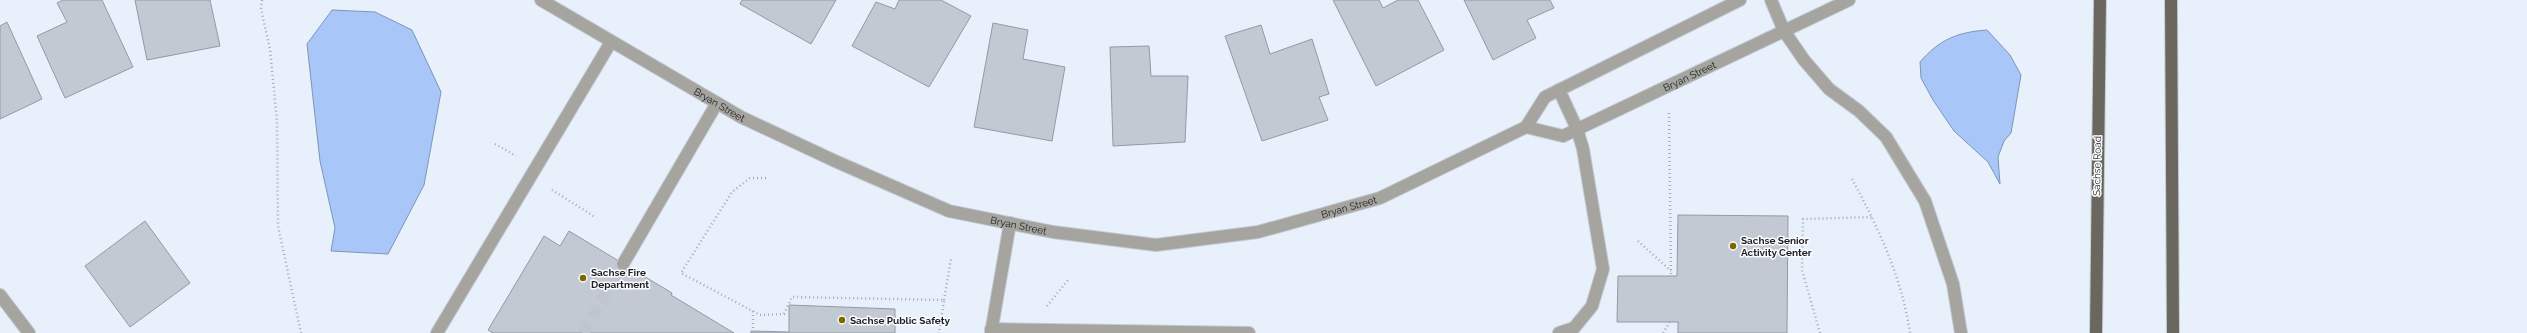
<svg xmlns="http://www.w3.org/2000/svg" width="2527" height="333" viewBox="0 0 2527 333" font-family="Raleway,sans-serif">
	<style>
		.water { fill: #a8c7f8; stroke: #7e95b8 }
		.building { fill: #c2c9d3; stroke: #949aa5 }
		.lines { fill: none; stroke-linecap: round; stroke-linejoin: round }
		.minor-tunnel { stroke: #bfc6d0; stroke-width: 12; stroke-dasharray: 12 6; stroke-linecap: butt }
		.minor-casing { stroke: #c3cad4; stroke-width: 14 }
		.major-casing { stroke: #c3cad4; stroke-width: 14 }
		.path { stroke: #a6acb4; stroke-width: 2.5; stroke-dasharray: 1 3; stroke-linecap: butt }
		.minor { stroke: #a5a49f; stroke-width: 12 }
		.major { stroke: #69675e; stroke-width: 12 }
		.poi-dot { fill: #7b6900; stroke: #fbfcff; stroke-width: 1.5 }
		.labels { text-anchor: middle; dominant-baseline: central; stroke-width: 3; stroke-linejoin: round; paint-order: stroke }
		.street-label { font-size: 10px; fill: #1d1f23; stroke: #fbfcff }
		.poi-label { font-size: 10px; font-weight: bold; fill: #1d1f23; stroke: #fbfcff; text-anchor: start }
	</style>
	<rect width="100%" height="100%" fill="#e8f0fb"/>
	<path class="water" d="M332,10L375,12L412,30L441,92L424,185L388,254L331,251L335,228L320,161L307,44Z
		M1987,30L2010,55L2021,75L2011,133L2004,141L1998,157L2000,184L1988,162L1954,131L1933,100L1921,78L1920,62C1939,40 1957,32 1987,30Z"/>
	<path class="building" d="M63,0H102L133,67L65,98L37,36L67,22L57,3Z
		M135,0H210L220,46L147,60Z
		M742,0H836L811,44L740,4Z
		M899,0H941L971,16L929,87L852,46L876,2L895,9Z
		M1333,0H1379L1383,8L1398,0H1418L1444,50L1376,86Z
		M1464,0H1550L1554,8L1527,20L1536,38L1493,60Z
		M7,22L42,99L0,119V26Z
		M993,23L1028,30L1023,59L1065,67L1052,141L974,127Z
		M1261,25L1270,54L1312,39L1329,94L1319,97L1328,120L1262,141L1225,36Z
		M1149,46L1151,76H1188L1185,142L1113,146L1110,47Z
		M1678,215L1788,216L1787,333H1678V322H1617L1618,276H1677Z
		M145,221L190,283L130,327L85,266Z
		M569,231L672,293L671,295L734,333H493L488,330L544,236L560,246Z
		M789,305L895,309V333H751V331L789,332Z"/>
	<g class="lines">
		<path class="minor-tunnel" d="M583,333L623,264"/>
		<g class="minor-casing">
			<g id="minor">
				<path id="s1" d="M541,0L741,117L835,161L949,211L1053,232L1156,245L1258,232L1380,198L1526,127L1545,97L1740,0"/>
				<path d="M1771,0L1784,31L1804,60L1829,89L1859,111L1886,137L1925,201L1953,284L1961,333"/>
				<path d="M1559,90L1577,129L1583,149L1603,269L1592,306L1574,328L1559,333"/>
				<path id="s2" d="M1526,127L1563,136L1849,0"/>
				<path d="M623,264L717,103"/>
				<path d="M0,295L29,333"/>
				<path d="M991,329L1249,333"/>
				<path d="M437,333L611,42"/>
				<path d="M991,333L1010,223"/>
			</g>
		</g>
		<g class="major-casing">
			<path id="major" d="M2171,0L2173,333
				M2096,333L2100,0"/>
		</g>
		<path class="path" d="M262,0L261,9L270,49L277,121L278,226L301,333
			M1669,113L1671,276
			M495,144L516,156
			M766,178H750L732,192L681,273L760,315L784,314L792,297L944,300L939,333
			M1852,179C1878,227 1902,278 1910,333
			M552,190L595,217
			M1638,241L1671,271
			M944,300L951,259
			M1047,306L1068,280
			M753,311V331
			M1663,333L1670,322
			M1820,333L1802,270L1803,219L1873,217"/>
		<use href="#minor" class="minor"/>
		<use href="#major" class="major"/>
	</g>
	<g class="poi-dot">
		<circle cx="1733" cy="246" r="4"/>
		<circle cx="583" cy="278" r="4"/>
		<circle cx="842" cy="320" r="4"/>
	</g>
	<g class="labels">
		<g class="street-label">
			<text stroke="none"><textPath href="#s2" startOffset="178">Bryan Street</textPath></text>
			<text stroke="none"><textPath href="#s1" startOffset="207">Bryan Street</textPath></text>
			<text transform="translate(2097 166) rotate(-89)">Sachse Road</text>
			<text stroke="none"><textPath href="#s1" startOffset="867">Bryan Street</textPath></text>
			<text stroke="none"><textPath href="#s1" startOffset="531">Bryan Street</textPath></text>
		</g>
		<g class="poi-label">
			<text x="1741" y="240">Sachse Senior<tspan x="1741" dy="12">Activity Center</tspan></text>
			<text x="591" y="272">Sachse Fire<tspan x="591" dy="12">Department</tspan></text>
			<text x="850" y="320">Sachse Public Safety</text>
		</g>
	</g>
</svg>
